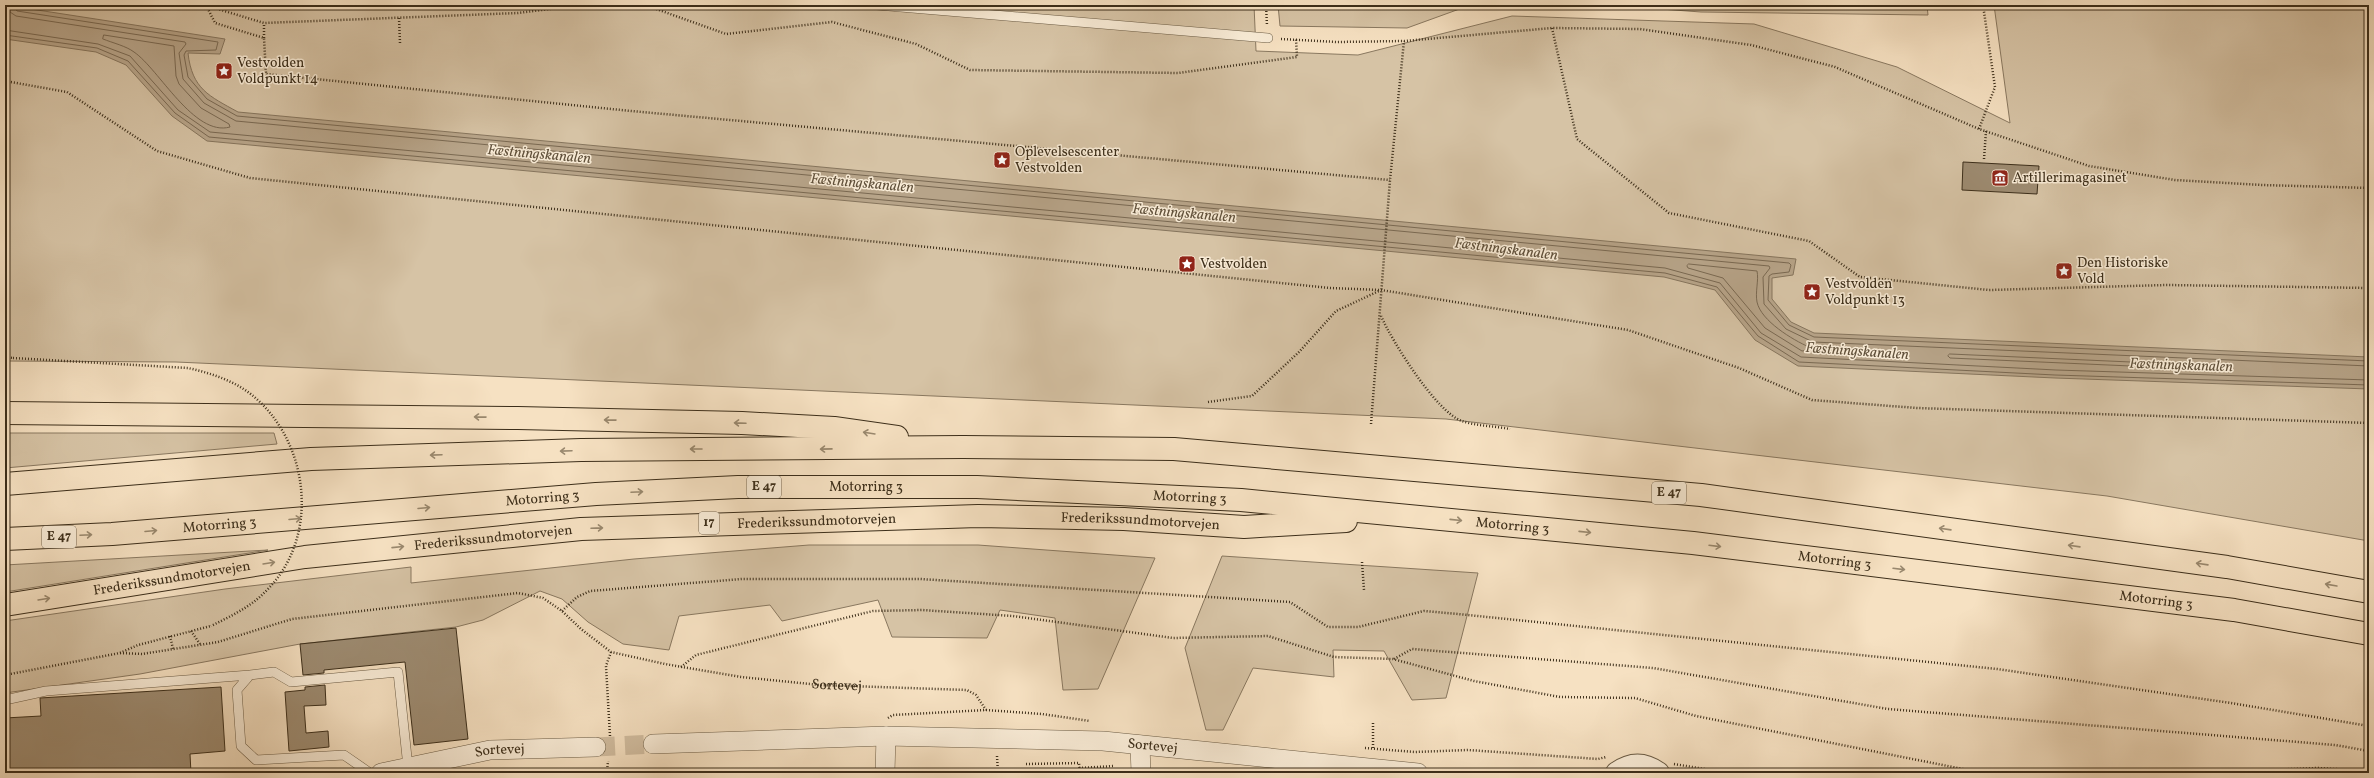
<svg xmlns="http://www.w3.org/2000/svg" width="2374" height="778" viewBox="0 0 2374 778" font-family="Vollkorn,serif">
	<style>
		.green { fill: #d6c3a5; stroke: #897860 }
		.water { fill: #b7a489; stroke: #86755d }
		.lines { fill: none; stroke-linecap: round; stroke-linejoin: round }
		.shore { stroke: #7a6952; stroke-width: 1 }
		.building { fill: #9d8b71; stroke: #3c2e1a }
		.minor-tunnel { stroke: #d1bda0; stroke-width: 19; stroke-dasharray: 19 10; stroke-linecap: butt }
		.service-casing { stroke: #6a5b44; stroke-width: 10 }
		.minor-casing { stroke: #6a5b44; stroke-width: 20 }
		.tertiary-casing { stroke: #6a5b44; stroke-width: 24 }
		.motorway-casing { stroke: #3c2e1a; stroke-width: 24 }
		.path { stroke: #3c2e1a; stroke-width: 2.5; stroke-dasharray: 1 2; stroke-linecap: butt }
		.service { stroke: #f9ecd7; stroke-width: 9 }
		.minor { stroke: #f9ecd7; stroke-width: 19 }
		.tertiary { stroke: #f9ecd7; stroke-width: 22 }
		.motorway { stroke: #f6e1c2; stroke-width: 22 }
		.path-bridge { stroke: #3c2e1a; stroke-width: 2.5; stroke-dasharray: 1 2; stroke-linecap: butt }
		.oneway { stroke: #99886e }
		.labels { text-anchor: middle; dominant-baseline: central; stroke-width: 3; stroke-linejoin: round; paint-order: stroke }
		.shield { fill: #f9ecd7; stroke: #756753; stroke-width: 1 }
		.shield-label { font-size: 13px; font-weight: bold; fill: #3c2e1a }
		.poi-label { font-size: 14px; fill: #3c2e1a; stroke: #f9ecd7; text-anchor: start }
		.street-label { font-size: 14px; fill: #3c2e1a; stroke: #f9ecd7 }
		.water-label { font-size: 15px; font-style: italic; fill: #61513b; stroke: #f9ecd7 }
	</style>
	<rect width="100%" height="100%" fill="#f6e1c2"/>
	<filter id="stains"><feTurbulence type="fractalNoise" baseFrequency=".005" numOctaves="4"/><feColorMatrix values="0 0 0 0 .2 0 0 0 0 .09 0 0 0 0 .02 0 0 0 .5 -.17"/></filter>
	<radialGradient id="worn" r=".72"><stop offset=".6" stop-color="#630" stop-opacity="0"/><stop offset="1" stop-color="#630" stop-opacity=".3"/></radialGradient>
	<path class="green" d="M5,5H1254L1256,51L1358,55L1512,16L1754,24L1897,67L2010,123L1994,5H2369V541L2107,496L1446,419L176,362L5,361Z
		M1278,5H1555L1465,7L1407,28L1280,26Z
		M1607,5H1927L1928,15L1701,12Z
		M5,433H274L277,444L5,468Z
		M809,545H978L1155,558L1098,689L1063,690L1055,618L1000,610L987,638L892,637L878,600L782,621L770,605L679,616L669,650L623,644L588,622L562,599L540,591L483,620L456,627L300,644L140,674L5,693V621L225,589L411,567V583L634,559Z
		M268,550L5,592V565Z
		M1222,556L1478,573L1446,698L1412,700L1384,651L1333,650L1334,677L1253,668L1223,730H1206L1185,648Z"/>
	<path class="water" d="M5,5L225,39L220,54L188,53C192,89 209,96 238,112L1796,259L1793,275L1772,278V299L1791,322L1814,333L2369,357V389L2055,378L1798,366L1755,340L1715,290L1664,277L207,141L172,116L126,65L96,52L5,39Z"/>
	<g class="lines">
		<path class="shore" d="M8,5L10,12L16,16L185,42L186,44L179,53L183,79L204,103L236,121L1769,266L1770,268L1763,277L1764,304L1786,329L1813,342L2369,366
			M13,5L17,11L218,42L216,50L186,51L184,55L188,77L207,99L237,116L1789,263L1791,265L1789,272L1772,274L1769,276L1768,300L1789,325L1814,337L2369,361
			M5,30L98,44L130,56L178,110L210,132L1665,268L1720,283L1761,333L1801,357L2056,370L2369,380
			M5,35L97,48L128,61L175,113L209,137L1665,273L1717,287L1758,336L1799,362L2055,375L2369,385
			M104,35L174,46L176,76L179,84L201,108L229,124L230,127C194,137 159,69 134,52C126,46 113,43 103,39Z
			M1689,264L1757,271C1759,280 1755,292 1757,302C1761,321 1793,340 1809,347V350L1802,351L1765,328L1723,278L1688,268L1687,266Z
			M1950,354L2131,362L2133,364L2131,366L1950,358L1948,356Z"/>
	</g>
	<path class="building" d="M1963,162L2039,166L2037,194L1962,190Z
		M456,628L468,739L414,745L405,662L324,670V673L303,675L300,644Z
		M325,685L326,705L304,706L306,733L328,731L329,747L289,751L285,692L305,690V687Z
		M221,687L225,751L190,754L191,773H5V718L41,716L40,698Z"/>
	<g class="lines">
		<path class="minor-tunnel" d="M596,747L653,744"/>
		<g class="service-casing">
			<path id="service" d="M877,5L1268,38
				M5,700L46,691L250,675
				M370,773L344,755L256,760L241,746L237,690L250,675L274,672L291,682L398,672L408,767"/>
		</g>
		<g class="minor-casing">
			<g id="minor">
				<path id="s2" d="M653,744L886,736L1103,741L1418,773"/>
				<path d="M1140,745L1141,773"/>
				<path id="s3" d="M381,773L490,750L596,747"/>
				<path d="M885,773L886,736"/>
			</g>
		</g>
		<g class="tertiary-casing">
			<path id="tertiary" d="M1617,773C1631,763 1644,763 1658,773"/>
		</g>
		<g class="motorway-casing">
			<g id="motorway">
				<path d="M5,413L518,418L742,423L834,428L897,437"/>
				<path d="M5,484L311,459L581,450L963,447L1174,449L1701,495L2227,567L2369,592"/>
				<path id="s4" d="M5,539L112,534L596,494L738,487H977L1241,500L1693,543L2234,610L2369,634"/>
				<path id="s5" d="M5,605L305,557L581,529L978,516L1124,519L1244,527L1346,521"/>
			</g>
		</g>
		<g class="path">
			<path d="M206,5L215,23L264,38L266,74L631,111L1390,180"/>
			<path d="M645,5L726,34L832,22L916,44L970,70L1178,73L1297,57L1296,39"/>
			<path d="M1266,5L1267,26"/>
			<path d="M208,6L264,23L518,13L582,5"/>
			<path d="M399,18L400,43"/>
			<path d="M1552,28L1577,139L1669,213L1809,241L1860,277L1989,290L2167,285L2369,288"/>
			<path d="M264,38V23"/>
			<path d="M1281,39L1337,42L1404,41L1552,28L1640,29L1751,45L1835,67L1979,129L2089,166L2175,180L2262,185L2369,188"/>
			<path d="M5,81L67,92L157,151L250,178L1330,288L1381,290L1628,330L1739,368L1812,400L1917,408L2369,423"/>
			<path d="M1979,129L1995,87L1983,5"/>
			<path d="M1984,159L1986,131"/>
			<path d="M1381,316C1392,341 1436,412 1462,421C1476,426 1495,426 1510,429"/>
			<path d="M5,357L13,358"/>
			<path d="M1208,402L1252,396L1299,352L1336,311L1379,291"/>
			<path d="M1371,424L1390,180L1404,41"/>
			<path d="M1362,562L1364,590"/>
			<path d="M562,611L577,597L590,591L742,579H920L1290,602L1328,627H1358L1424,611L1458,614L1997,669L2231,703L2369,726"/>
			<path d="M191,631L200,644"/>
			<path d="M170,636L173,649"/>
			<path id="s1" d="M120,653L142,654L218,642L292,619L518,593L543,598L562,611L581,629L611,652L665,664L741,677L820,685L967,690L976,695L986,710"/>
			<path d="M1394,659L1412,649L1653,668L1888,709L2335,745L2369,751"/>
			<path d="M681,667L696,655L873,611L922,610L1013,616L1173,638L1268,636L1334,657L1393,659L1474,681L1560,697L1635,698L1696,716L1983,773"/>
			<path d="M5,675L120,653L138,645L211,626"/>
			<path d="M888,718L893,715L986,710L1042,714L1090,721"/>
			<path d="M1373,723V749"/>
			<path d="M610,736L606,666L611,652"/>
			<path d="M1365,748L1415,752L1468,750L1598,759L1606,757"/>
			<path d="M997,756L998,773"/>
			<path d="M1026,764L1079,763L1080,773"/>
			<path d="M1674,764L1729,773"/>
			<path d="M1079,768L1114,766"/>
			<path d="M607,773L608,761"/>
			<path d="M2186,773L2318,768L2369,771"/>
		</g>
		<use href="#service" class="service"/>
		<use href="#minor" class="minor"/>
		<use href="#tertiary" class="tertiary"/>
		<use href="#motorway" class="motorway"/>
		<path class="path-bridge" d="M13,358L188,368C210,373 233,380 252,395C309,441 321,536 267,590C251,607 231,616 211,626"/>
	</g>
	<defs><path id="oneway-shaft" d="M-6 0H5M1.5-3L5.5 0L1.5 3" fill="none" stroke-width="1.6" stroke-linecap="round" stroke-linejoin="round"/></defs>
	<g class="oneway">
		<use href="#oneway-shaft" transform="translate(480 417) rotate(-179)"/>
		<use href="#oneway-shaft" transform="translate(610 420) rotate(-179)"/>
		<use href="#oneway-shaft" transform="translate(740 423) rotate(-178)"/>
		<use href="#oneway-shaft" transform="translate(869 433) rotate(-171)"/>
		<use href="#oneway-shaft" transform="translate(696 449) rotate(180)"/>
		<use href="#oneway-shaft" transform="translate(826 449) rotate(179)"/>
		<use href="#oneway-shaft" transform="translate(566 451) rotate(178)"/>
		<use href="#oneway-shaft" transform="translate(436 455) rotate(178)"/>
		<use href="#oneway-shaft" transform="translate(637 492) rotate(-3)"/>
		<use href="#oneway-shaft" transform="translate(424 508) rotate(-5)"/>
		<use href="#oneway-shaft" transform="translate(295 519) rotate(-5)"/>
		<use href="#oneway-shaft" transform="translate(1456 520) rotate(6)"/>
		<use href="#oneway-shaft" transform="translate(597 528) rotate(-2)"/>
		<use href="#oneway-shaft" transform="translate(1945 529) rotate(-172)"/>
		<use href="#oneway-shaft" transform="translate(151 531) rotate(-5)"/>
		<use href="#oneway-shaft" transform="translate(1585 532) rotate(6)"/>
		<use href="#oneway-shaft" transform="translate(86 535) rotate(-3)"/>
		<use href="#oneway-shaft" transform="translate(1715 546) rotate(7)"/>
		<use href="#oneway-shaft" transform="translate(2074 546) rotate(-172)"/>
		<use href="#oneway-shaft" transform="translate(398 547) rotate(-6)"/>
		<use href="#oneway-shaft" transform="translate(269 563) rotate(-9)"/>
		<use href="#oneway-shaft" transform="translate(2202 564) rotate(-172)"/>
		<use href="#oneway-shaft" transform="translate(1899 569) rotate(7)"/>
		<use href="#oneway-shaft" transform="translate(2331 585) rotate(-170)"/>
		<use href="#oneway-shaft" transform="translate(44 599) rotate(-9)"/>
	</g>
	<defs>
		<g id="sight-square" transform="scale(0.9)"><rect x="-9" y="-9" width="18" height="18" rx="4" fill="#8f2418" stroke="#f9ecd7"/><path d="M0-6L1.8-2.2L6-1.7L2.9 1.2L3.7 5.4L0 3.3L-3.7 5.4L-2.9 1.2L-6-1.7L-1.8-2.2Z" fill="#fff"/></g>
		<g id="museum-square" transform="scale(0.9)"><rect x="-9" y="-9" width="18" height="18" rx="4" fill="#8f2418" stroke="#f9ecd7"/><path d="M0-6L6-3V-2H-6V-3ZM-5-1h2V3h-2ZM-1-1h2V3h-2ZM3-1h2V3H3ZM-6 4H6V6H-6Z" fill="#fff"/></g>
	</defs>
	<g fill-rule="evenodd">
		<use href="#sight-square" x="224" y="71"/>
		<use href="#sight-square" x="1002" y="160"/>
		<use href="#museum-square" x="2000" y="178"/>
		<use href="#sight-square" x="1187" y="264"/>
		<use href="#sight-square" x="2064" y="271"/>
		<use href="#sight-square" x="1812" y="292"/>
	</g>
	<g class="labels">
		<g class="shield">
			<rect x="747" y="476" width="34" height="22" rx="3"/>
			<rect x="1652" y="482" width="34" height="22" rx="3"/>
			<rect x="699" y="512" width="20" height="22" rx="3"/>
			<rect x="42" y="526" width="34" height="22" rx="3"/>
		</g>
		<g class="shield-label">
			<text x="764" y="487">E 47</text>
			<text x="1669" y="493">E 47</text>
			<text x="709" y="523">17</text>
			<text x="59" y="537">E 47</text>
		</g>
		<g class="poi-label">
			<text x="237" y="63">Vestvolden<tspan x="237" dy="16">Voldpunkt 14</tspan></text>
			<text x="1015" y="152">Oplevelsescenter<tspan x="1015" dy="16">Vestvolden</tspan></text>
			<text x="2013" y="178">Artillerimagasinet</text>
			<text x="2077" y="263">Den Historiske<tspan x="2077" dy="16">Vold</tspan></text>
			<text x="1200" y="264">Vestvolden</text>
			<text x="1825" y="284">Vestvolden<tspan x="1825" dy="16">Voldpunkt 13</tspan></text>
		</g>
		<g class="street-label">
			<text stroke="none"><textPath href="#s4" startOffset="863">Motorring 3</textPath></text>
			<text stroke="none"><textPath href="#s4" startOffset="1187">Motorring 3</textPath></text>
			<text stroke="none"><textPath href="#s4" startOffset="539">Motorring 3</textPath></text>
			<text stroke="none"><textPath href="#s5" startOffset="817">Frederikssundmotorvejen</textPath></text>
			<text stroke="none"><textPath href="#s5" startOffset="1141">Frederikssundmotorvejen</textPath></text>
			<text stroke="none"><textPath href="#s4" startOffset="215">Motorring 3</textPath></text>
			<text stroke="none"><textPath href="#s4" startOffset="1511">Motorring 3</textPath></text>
			<text stroke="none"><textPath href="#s5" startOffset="493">Frederikssundmotorvejen</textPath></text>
			<text stroke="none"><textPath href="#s4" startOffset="1835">Motorring 3</textPath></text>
			<text stroke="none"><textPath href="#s5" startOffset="169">Frederikssundmotorvejen</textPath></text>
			<text stroke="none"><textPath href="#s4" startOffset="2159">Motorring 3</textPath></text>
			<text stroke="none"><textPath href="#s1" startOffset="745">Sortevej</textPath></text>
			<text stroke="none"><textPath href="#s2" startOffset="500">Sortevej</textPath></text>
			<text stroke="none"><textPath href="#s3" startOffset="121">Sortevej</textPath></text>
		</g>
		<g class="water-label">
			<text transform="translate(539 155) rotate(5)">Fæstningskanalen</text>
			<text transform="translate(862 184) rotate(5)">Fæstningskanalen</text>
			<text transform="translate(1184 214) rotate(5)">Fæstningskanalen</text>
			<text transform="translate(1506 250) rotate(7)">Fæstningskanalen</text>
			<text transform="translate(1857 352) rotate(4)">Fæstningskanalen</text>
			<text transform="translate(2181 366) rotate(2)">Fæstningskanalen</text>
		</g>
	</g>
	<rect width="2374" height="778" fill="none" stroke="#f6e1c2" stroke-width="20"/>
	<rect x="6" y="6" width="2362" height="766" fill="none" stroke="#3c2e1a" stroke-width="2"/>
	<rect x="10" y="10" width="2354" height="758" fill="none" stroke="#3c2e1a"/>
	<rect width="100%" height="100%" filter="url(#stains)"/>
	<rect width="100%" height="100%" fill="url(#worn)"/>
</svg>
